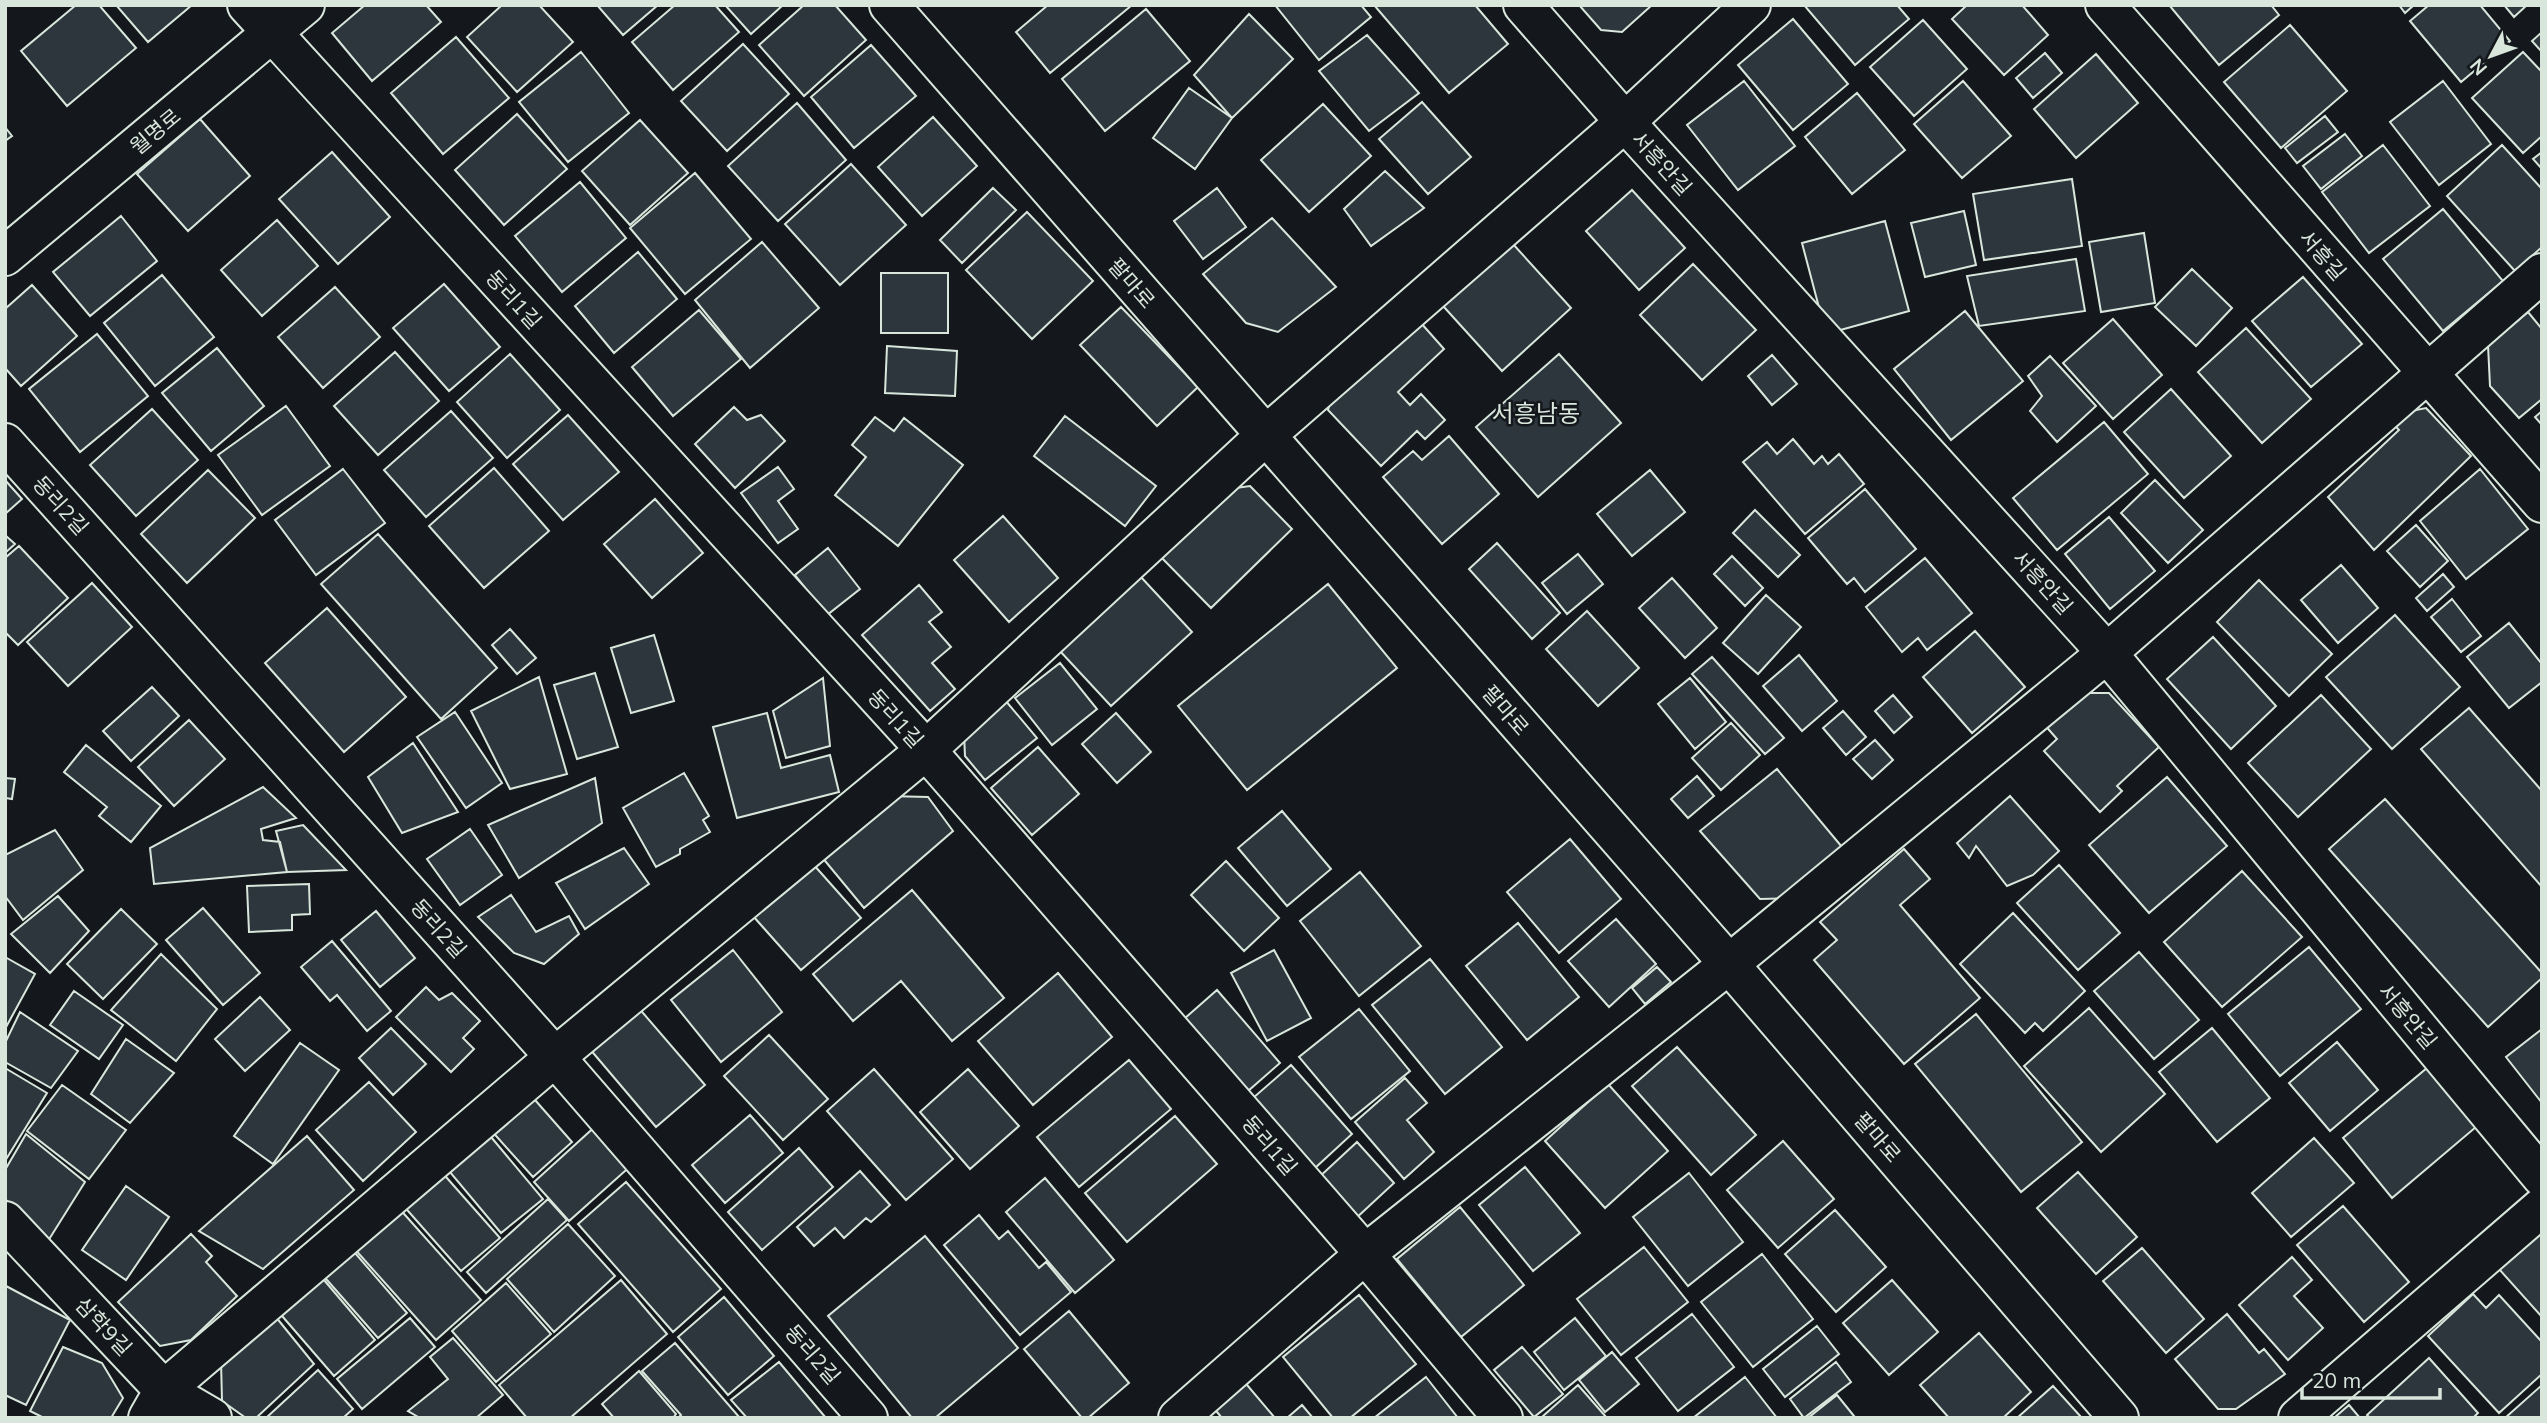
<svg xmlns="http://www.w3.org/2000/svg" width="2547" height="1423" viewBox="0 0 2547 1423" font-family="Mulish,'Noto Sans KR',sans-serif">
	<style>
		.building { fill: #2c363c; stroke: #d8e6dc; stroke-width: 2 }
		.lines { fill: none; stroke-linecap: round; stroke-linejoin: round }
		.minor-casing { stroke: #d8e6dc; stroke-width: 42 }
		.minor { stroke: #14181c; stroke-width: 38 }
		.labels { text-anchor: middle; dominant-baseline: central; stroke-width: 5; stroke-linejoin: round; paint-order: stroke }
		.street-label { font-size: 21px; fill: #d8e6dc; stroke: #14181c }
		.quarter-label { font-size: 24px; fill: #d8e6dc; stroke: #14181c }
	</style>
	<rect width="100%" height="100%" fill="#14181c"/>
	<path class="building" d="M76,5H99L136,48L67,106L21,51Z
		M116,5H192L148,42Z
		M365,5H426L441,22L372,81L332,33Z
		M502,5H539L573,42L517,92L467,37Z
		M597,5H658L623,35Z
		M675,5H715L739,32L673,90L632,42Z
		M725,5H783L751,34Z
		M804,5H835L866,40L804,96L759,45Z
		M1048,5H1132L1050,73L1016,32Z
		M1275,5H1361L1371,17L1319,60Z
		M1374,5H1475L1508,44L1449,93Z
		M1579,5H1652L1622,32L1601,30Z
		M1804,5H1897L1909,19L1855,65Z
		M1967,5H2022L2048,35L2004,75L1952,19Z
		M2169,5H2271L2279,15L2219,65Z
		M2399,5H2414L2405,13Z
		M2429,5H2480L2510,41L2461,82L2410,21Z
		M2504,5H2527L2514,17Z
		M1146,9L1190,61L1105,131L1062,79Z
		M1249,14L1293,59L1232,118L1194,75Z
		M1793,19L1848,84L1793,130L1738,65Z
		M1923,20L1967,69L1914,116L1870,67Z
		M2290,25L2347,91L2281,148L2224,82Z
		M2542,32V52L2532,41Z
		M1367,35L1419,93L1369,131L1319,71Z
		M456,37L509,98L443,154L391,93Z
		M743,44L789,94L727,151L681,101Z
		M871,45L916,96L854,148L811,97Z
		M581,52L629,113L568,162L519,102Z
		M2523,52L2542,72V136L2523,153L2472,98Z
		M2045,53L2062,73L2033,98L2016,78Z
		M2096,54L2138,103L2076,158L2034,109Z
		M1744,81L1795,146L1738,190L1687,125Z
		M1963,81L2011,136L1962,178L1914,124Z
		M2443,81L2491,144L2439,185L2390,122Z
		M1189,88L1232,118L1195,169L1153,138Z
		M1857,93L1905,150L1852,194L1805,137Z
		M1422,102L1471,157L1428,194L1379,139Z
		M797,103L846,160L778,221L728,166Z
		M1323,104L1371,156L1309,212L1261,160Z
		M517,114L567,169L504,225L455,170Z
		M2325,116L2338,132L2297,163L2285,148Z
		M933,117L977,166L922,216L878,167Z
		M200,119L250,176L188,231L137,174Z
		M640,120L688,173L630,225L582,171Z
		M5,127L12,136L5,141Z
		M2345,134L2362,156L2321,189L2303,166Z
		M2383,145L2430,206L2369,253L2322,192Z
		M2502,145L2542,189V247L2515,271L2447,196Z
		M332,152L390,217L338,264L279,199Z
		M2542,152V169L2533,159Z
		M851,164L906,225L840,285L785,224Z
		M1385,171L1424,208L1371,246L1344,209Z
		M695,173L751,239L685,294L630,228Z
		M2072,179L2082,246L1984,260L1973,194Z
		M580,182L626,238L562,292L515,236Z
		M993,188L1016,210L962,263L940,240Z
		M1217,188L1246,227L1203,259L1174,221Z
		M1632,190L1685,248L1639,290L1586,231Z
		M2443,209L2503,281L2443,331L2383,259Z
		M1964,211L1976,265L1925,277L1911,223Z
		M1027,212L1093,281L1032,339L966,270Z
		M121,216L157,261L90,316L53,272Z
		M1272,218L1336,287L1278,332L1246,323L1203,274Z
		M277,220L318,266L262,316L221,270Z
		M1885,221L1909,311L1826,334L1802,243Z
		M1503,233L1571,308L1502,371L1434,296Z
		M2144,233L2155,303L2101,312L2089,242Z
		M762,242L819,308L750,368L695,300Z
		M638,252L677,299L614,353L575,306Z
		M2076,259L2085,311L1979,326L1967,276Z
		M1693,264L1756,330L1702,380L1640,315Z
		M2192,269L2232,308L2196,346L2155,307Z
		M881,273H948V333H881Z
		M162,275L214,337L155,386L104,323Z
		M2303,277L2362,344L2311,387L2252,321Z
		M444,284L500,347L449,391L393,328Z
		M32,285L77,336L21,386L5,368V309Z
		M335,287L380,337L323,388L278,337Z
		M1121,307L1198,387L1157,426L1080,345Z
		M699,310L741,359L673,416L632,367Z
		M1965,311L2023,381L1951,440L1894,369Z
		M2528,312L2542,329V399L2519,418L2490,386L2488,345Z
		M1413,314L1444,349L1398,392L1410,405L1421,394L1445,420L1425,439L1417,431L1381,466L1328,410L1336,381Z
		M2113,319L2162,375L2113,419L2063,363Z
		M2246,328L2311,399L2262,443L2198,372Z
		M97,334L148,396L80,452L29,389Z
		M887,346L957,351L955,396L885,393Z
		M217,348L264,406L211,451L162,393Z
		M395,352L439,401L378,455L334,406Z
		M510,354L560,410L507,458L457,402Z
		M1559,354L1621,423L1538,497L1476,427Z
		M1772,355L1797,384L1772,405L1748,376Z
		M2050,356L2096,406L2057,442L2030,411L2042,396L2028,376Z
		M2171,389L2231,456L2184,498L2124,432Z
		M286,406L330,466L262,515L218,455Z
		M734,407L747,420L761,415L785,441L735,488L695,444Z
		M2426,408L2471,456L2374,550L2328,497L2399,430L2386,416Z
		M152,409L198,460L136,516L90,465Z
		M451,411L493,458L426,517L384,470Z
		M2542,411V425L2535,417Z
		M568,415L619,472L563,520L513,464Z
		M1065,416L1156,486L1125,526L1034,456Z
		M875,417L894,431L904,418L963,465L898,546L835,495L866,457L852,445Z
		M2104,422L2148,474L2057,550L2013,498Z
		M1449,436L1499,494L1442,544L1383,477L1413,451L1422,460Z
		M1793,439L1814,464L1822,456L1828,464L1839,454L1864,484L1805,534L1743,462L1767,442L1777,454Z
		M778,467L794,489L778,501L798,529L778,543L741,493Z
		M494,468L549,531L484,588L429,526Z
		M343,469L385,523L316,575L275,520Z
		M2480,469L2528,529L2466,579L2420,521Z
		M208,470L255,518L187,583L141,534Z
		M1650,470L1685,512L1632,556L1597,514Z
		M5,480L22,499L5,514Z
		M2155,480L2203,530L2168,563L2121,513Z
		M1250,486L1292,529L1211,608L1156,552L1221,490Z
		M1865,489L1916,549L1865,592L1854,578L1847,584L1808,538Z
		M655,499L703,553L652,598L604,544Z
		M1755,510L1800,555L1778,577L1733,533Z
		M1003,516L1058,578L1009,622L954,560Z
		M2109,517L2155,571L2110,609L2065,554Z
		M2416,525L2448,561L2420,587L2387,551Z
		M378,534L497,668L441,719L321,584Z
		M5,535L15,544L5,553Z
		M1497,543L1560,613L1532,639L1469,569Z
		M19,546L68,598L18,645L5,632V558Z
		M828,548L860,589L827,615L795,575Z
		M1578,554L1603,584L1567,614L1542,583Z
		M1732,556L1763,588L1745,606L1714,574Z
		M1925,558L1972,613L1927,650L1918,638L1902,652L1866,607Z
		M2341,565L2378,608L2338,643L2301,600Z
		M2443,574L2454,587L2427,611L2416,598Z
		M1140,576L1192,632L1111,706L1059,650Z
		M1672,578L1717,628L1685,658L1639,608Z
		M2259,580L2332,654L2289,696L2217,622Z
		M92,583L132,627L68,686L27,642Z
		M1328,584L1397,668L1247,790L1178,706Z
		M919,585L942,612L929,622L951,647L932,663L955,689L930,711L862,635Z
		M1766,595L1801,627L1758,674L1723,643Z
		M2452,599L2481,636L2461,652L2431,617Z
		M327,608L406,697L344,752L265,663Z
		M1587,611L1639,668L1598,706L1546,649Z
		M2395,615L2460,687L2392,749L2326,677Z
		M2509,623L2542,664V682L2509,708L2467,657Z
		M510,629L536,658L517,674L492,645Z
		M1975,631L2025,687L1972,733L1923,677Z
		M654,635L674,701L631,713L611,648Z
		M2213,637L2276,706L2231,749L2167,679Z
		M1799,655L1837,701L1802,731L1763,686Z
		M1712,657L1784,738L1765,754L1692,674Z
		M1060,663L1097,709L1052,745L1015,698Z
		M595,673L618,747L577,759L554,685Z
		M539,677L567,774L510,789L471,711Z
		M823,678L830,746L786,758L773,711Z
		M1690,678L1726,722L1695,749L1658,704Z
		M152,687L179,716L131,761L103,731Z
		M2075,693H2109L2159,747L2117,786L2122,791L2100,812L2044,751L2057,739L2043,723Z
		M1893,695L1912,717L1894,733L1875,711Z
		M2321,695L2371,749L2298,817L2248,763Z
		M1005,700L1037,738L985,780L965,756L964,734Z
		M2469,708L2542,791V887L2421,749Z
		M1843,711L1866,737L1846,755L1823,728Z
		M455,712L502,783L466,808L417,737Z
		M767,713L781,768L830,755L839,792L737,818L713,727Z
		M1116,713L1151,752L1117,783L1082,744Z
		M189,720L225,759L174,806L138,767Z
		M1731,723L1760,755L1721,790L1692,758Z
		M1875,740L1893,760L1872,779L1853,759Z
		M413,743L458,812L402,833L368,777Z
		M86,745L161,806L131,842L99,816L107,807L64,772Z
		M1038,747L1079,794L1032,835L991,788Z
		M1777,769L1847,853L1794,898L1760,899L1700,831Z
		M684,773L709,816L703,820L710,832L680,849V854L656,867L623,808Z
		M1697,776L1714,796L1688,818L1671,799Z
		M2167,777L2227,846L2149,913L2089,845Z
		M5,778L15,779L12,799L5,798Z
		M595,778L602,823L519,878L488,825Z
		M263,787L296,818L261,829L263,840L280,842L287,872L154,884L150,848Z
		M887,796L928,797L953,831L864,908L821,856Z
		M2010,796L2059,851L2033,875L2007,886L1976,846L1969,858L1957,843Z
		M2385,799L2542,973V978L2488,1027L2329,849Z
		M1282,811L1331,869L1287,906L1238,848Z
		M303,825L346,870L287,872L276,831Z
		M470,829L502,875L460,905L427,859Z
		M55,830L83,870L23,920L5,896V855Z
		M1570,839L1621,899L1559,953L1507,892Z
		M624,848L649,884L585,929L556,883Z
		M1904,849L1930,879L1900,905L1980,998L1904,1064L1814,960L1837,940L1820,922Z
		M1226,861L1279,918L1244,951L1191,895Z
		M813,864L861,918L801,970L753,916Z
		M2059,865L2120,933L2078,970L2017,903Z
		M2242,871L2302,937L2222,1007L2164,942Z
		M1360,872L1421,946L1359,996L1300,921Z
		M309,884L310,914L292,915V930L249,932L247,886Z
		M912,890L1004,998L952,1041L901,981L853,1021L813,974Z
		M511,895L536,932L569,916L579,934L544,964L514,953L478,917Z
		M58,896L89,931L50,973L11,934Z
		M203,908L260,973L223,1005L166,940Z
		M121,909L157,944L103,999L67,964Z
		M376,911L415,958L380,987L341,940Z
		M2013,913L2085,991L2043,1031L2035,1023L2025,1033L1960,964Z
		M1616,919L1656,964L1609,1007L1568,961Z
		M1518,923L1579,997L1527,1040L1466,966Z
		M332,941L391,1011L367,1031L337,995L330,1001L301,967Z
		M2309,947L2361,1009L2280,1076L2228,1014Z
		M733,950L782,1012L721,1062L671,1000Z
		M1274,950L1311,1018L1267,1041L1231,973Z
		M2139,952L2199,1020L2154,1059L2094,991Z
		M161,954L217,1009L176,1061L111,1010Z
		M5,957L35,974L5,1029Z
		M1430,959L1502,1047L1445,1094L1372,1005Z
		M1657,967L1671,982L1645,1004L1632,988Z
		M1058,973L1112,1037L1033,1105L978,1041Z
		M426,987L439,1000L452,993L480,1021L463,1038L474,1049L451,1072L396,1017Z
		M1217,990L1280,1063L1248,1091L1184,1019Z
		M74,991L123,1025L99,1059L50,1025Z
		M260,997L290,1030L245,1071L215,1039Z
		M637,1006L705,1085L656,1127L589,1048Z
		M2089,1008L2165,1094L2101,1152L2024,1066Z
		M1359,1009L1410,1071L1351,1119L1299,1057Z
		M20,1012L78,1051L51,1088L5,1062V1043Z
		M1976,1014L2082,1142L2021,1192L1915,1064Z
		M391,1028L426,1064L393,1095L359,1058Z
		M2212,1028L2270,1098L2217,1142L2159,1072Z
		M2542,1029V1103L2506,1057Z
		M769,1035L828,1099L783,1140L724,1076Z
		M126,1039L174,1073L130,1123L91,1094Z
		M2337,1042L2378,1090L2330,1131L2289,1083Z
		M300,1043L339,1070L273,1164L234,1136Z
		M1677,1047L1756,1135L1711,1175L1632,1086Z
		M1129,1060L1171,1109L1079,1187L1037,1137Z
		M1291,1065L1352,1134L1315,1168L1253,1098Z
		M5,1068L47,1093L5,1161Z
		M2427,1068L2476,1127L2392,1198L2343,1138Z
		M874,1069L953,1159L906,1200L827,1111Z
		M968,1069L1019,1126L970,1169L920,1112Z
		M1405,1078L1427,1103L1407,1120L1434,1152L1404,1179L1355,1122Z
		M369,1082L416,1132L363,1181L316,1130Z
		M1608,1084L1668,1151L1605,1208L1545,1141Z
		M62,1085L126,1130L89,1179L27,1131Z
		M528,1092L572,1142L533,1177L489,1128Z
		M750,1115L783,1153L725,1203L692,1165Z
		M1175,1116L1217,1164L1127,1242L1085,1193Z
		M599,1123L634,1163L569,1221L534,1182Z
		M486,1131L543,1199L501,1233L444,1165Z
		M26,1134L85,1182L48,1241L5,1199V1170Z
		M307,1136L354,1190L263,1269L199,1231Z
		M2314,1138L2354,1183L2291,1237L2252,1193Z
		M1783,1141L1834,1199L1778,1248L1727,1190Z
		M1357,1142L1394,1183L1354,1220L1317,1179Z
		M799,1148L833,1187L762,1250L728,1212Z
		M1525,1167L1580,1233L1533,1271L1479,1205Z
		M439,1169L500,1238L461,1271L401,1203Z
		M860,1171L890,1205L871,1222L866,1218L844,1238L835,1228L814,1246L797,1227Z
		M2078,1172L2137,1237L2096,1274L2037,1208Z
		M1689,1173L1743,1242L1688,1286L1633,1217Z
		M1045,1178L1114,1260L1075,1293L1006,1212Z
		M626,1182L721,1289L673,1332L578,1224Z
		M126,1186L169,1217L126,1280L82,1250Z
		M548,1199L567,1220L486,1293L467,1272Z
		M397,1206L481,1300L436,1340L352,1246Z
		M2343,1206L2409,1282L2364,1322L2297,1245Z
		M1460,1207L1524,1285L1461,1337L1397,1259Z
		M1835,1210L1886,1267L1836,1312L1785,1254Z
		M979,1215L999,1239L1008,1231L1039,1268L1046,1262L1071,1292L1020,1335L944,1245Z
		M568,1224L615,1276L554,1332L507,1279Z
		M2542,1231V1317L2499,1269Z
		M191,1234L212,1256L206,1262L237,1296L191,1340L160,1346L118,1302Z
		M925,1236L1018,1348L935,1418H912L828,1316Z
		M349,1246L407,1313L378,1338L320,1272Z
		M1644,1247L1688,1302L1621,1355L1577,1299Z
		M2142,1248L2204,1319L2166,1353L2103,1281Z
		M1762,1254L1813,1319L1753,1367L1701,1302Z
		M2292,1257L2312,1280L2294,1296L2323,1328L2288,1360L2239,1305Z
		M318,1273L375,1340L334,1376L276,1309Z
		M621,1280L667,1334L570,1418H527L499,1385Z
		M1892,1280L1938,1332L1889,1375L1843,1323Z
		M506,1283L551,1334L496,1382L452,1331Z
		M6,1286L70,1320L26,1405L5,1395Z
		M2473,1294L2486,1308L2499,1295L2542,1342V1374L2499,1413L2428,1336Z
		M1359,1295L1416,1364L1350,1418H1333L1283,1357Z
		M724,1297L774,1356L728,1395L678,1337Z
		M271,1311L314,1364L256,1418H246L222,1401L221,1361Z
		M1069,1311L1129,1383L1088,1418H1082L1024,1349Z
		M1692,1314L1734,1367L1678,1411L1636,1358Z
		M2227,1314L2259,1353L2264,1349L2285,1374L2236,1409H2218L2175,1359Z
		M410,1318L435,1347L362,1409L337,1379Z
		M1575,1318L1606,1356L1564,1390L1534,1352Z
		M1817,1326L1839,1354L1785,1397L1763,1369Z
		M1979,1333L2031,1392L2003,1418H1949L1920,1385Z
		M453,1338L503,1395L476,1418H420L408,1411L448,1379L430,1357Z
		M675,1343L740,1418H678L681,1415L642,1371Z
		M63,1347L102,1363L123,1398L111,1418H44L30,1411Z
		M1522,1347L1563,1394L1534,1417L1494,1370Z
		M1612,1352L1639,1384L1605,1412L1579,1380Z
		M2429,1358L2478,1413L2473,1418H2370L2367,1415Z
		M779,1362L826,1418H747L731,1400Z
		M1836,1362L1851,1382L1804,1418L1790,1399Z
		M318,1370L353,1409L343,1418H266Z
		M639,1371L676,1414L673,1418H614L602,1404Z
		M1426,1377L1458,1418H1374Z
		M1745,1377L1777,1418H1693Z
		M1242,1379L1275,1418H1222L1211,1405Z
		M1578,1385L1607,1418H1545L1543,1416Z
		M2542,1385V1418H2505Z
		M2053,1386L2082,1418H2017Z
		M1837,1395L1854,1416L1852,1418H1808Z
		M1302,1405L1313,1418H1287Z
		M2349,1405L2360,1418H2334Z"/>
	<g class="lines">
		<g class="minor-casing">
			<path id="minor" d="M247,5L926,750L1365,1254L1503,1418
				M889,5L1729,964L2119,1418
				M1523,5L1625,122L2107,653L2542,1177
				M2105,5L2542,503
				M5,256L305,5
				M5,443L555,1057L868,1418
				M5,1221L164,1390L212,1418
				M148,1418L164,1390L555,1057L926,750L1265,436L1625,122L1751,5
				M1178,1418L1365,1254L1729,964L2107,653L2542,273
				M2298,1418L2542,1207"/>
		</g>
		<use href="#minor" class="minor"/>
	</g>
	<g class="labels">
		<g class="street-label">
			<text transform="translate(155 131) rotate(-40)">월명로</text>
			<text transform="translate(1662 163) rotate(48)">서흥안길</text>
			<text transform="translate(2323 255) rotate(49)">서흥길</text>
			<text transform="translate(1132 283) rotate(49)">팔마로</text>
			<text transform="translate(514 299) rotate(48)">동리1길</text>
			<text transform="translate(61 505) rotate(48)">동리2길</text>
			<text transform="translate(2043 582) rotate(48)">서흥안길</text>
			<text transform="translate(1506 710) rotate(49)">팔마로</text>
			<text transform="translate(896 718) rotate(48)">동리1길</text>
			<text transform="translate(439 928) rotate(48)">동리2길</text>
			<text transform="translate(2408 1016) rotate(50)">서흥안길</text>
			<text transform="translate(1878 1137) rotate(49)">팔마로</text>
			<text transform="translate(1270 1145) rotate(49)">동리1길</text>
			<text transform="translate(104 1326) rotate(47)">삼학9길</text>
			<text transform="translate(813 1354) rotate(49)">동리2길</text>
		</g>
		<g class="quarter-label">
			<text x="1536" y="413">서흥남동</text>
		</g>
	</g>
	<rect width="2547" height="1423" fill="none" stroke="#d8e6dc" stroke-width="14"/>
	<g transform="translate(2491 56) rotate(229)" stroke="#14181c" stroke-width="5" paint-order="stroke">
	<path d="M0-5L12 26L0 18L-12 26Z" fill="#d8e6dc"/>
	<text y="-10" font-size="19" font-weight="bold" text-anchor="middle" fill="#d8e6dc">N</text>
	</g>
	<path d="M2302 1388v10h138v-10" fill="none" stroke="#d8e6dc" stroke-width="3.5"/>
	<text x="2312" y="1388" font-size="21" fill="#d8e6dc" stroke="#14181c" stroke-width="5" paint-order="stroke">20 m</text>
</svg>
